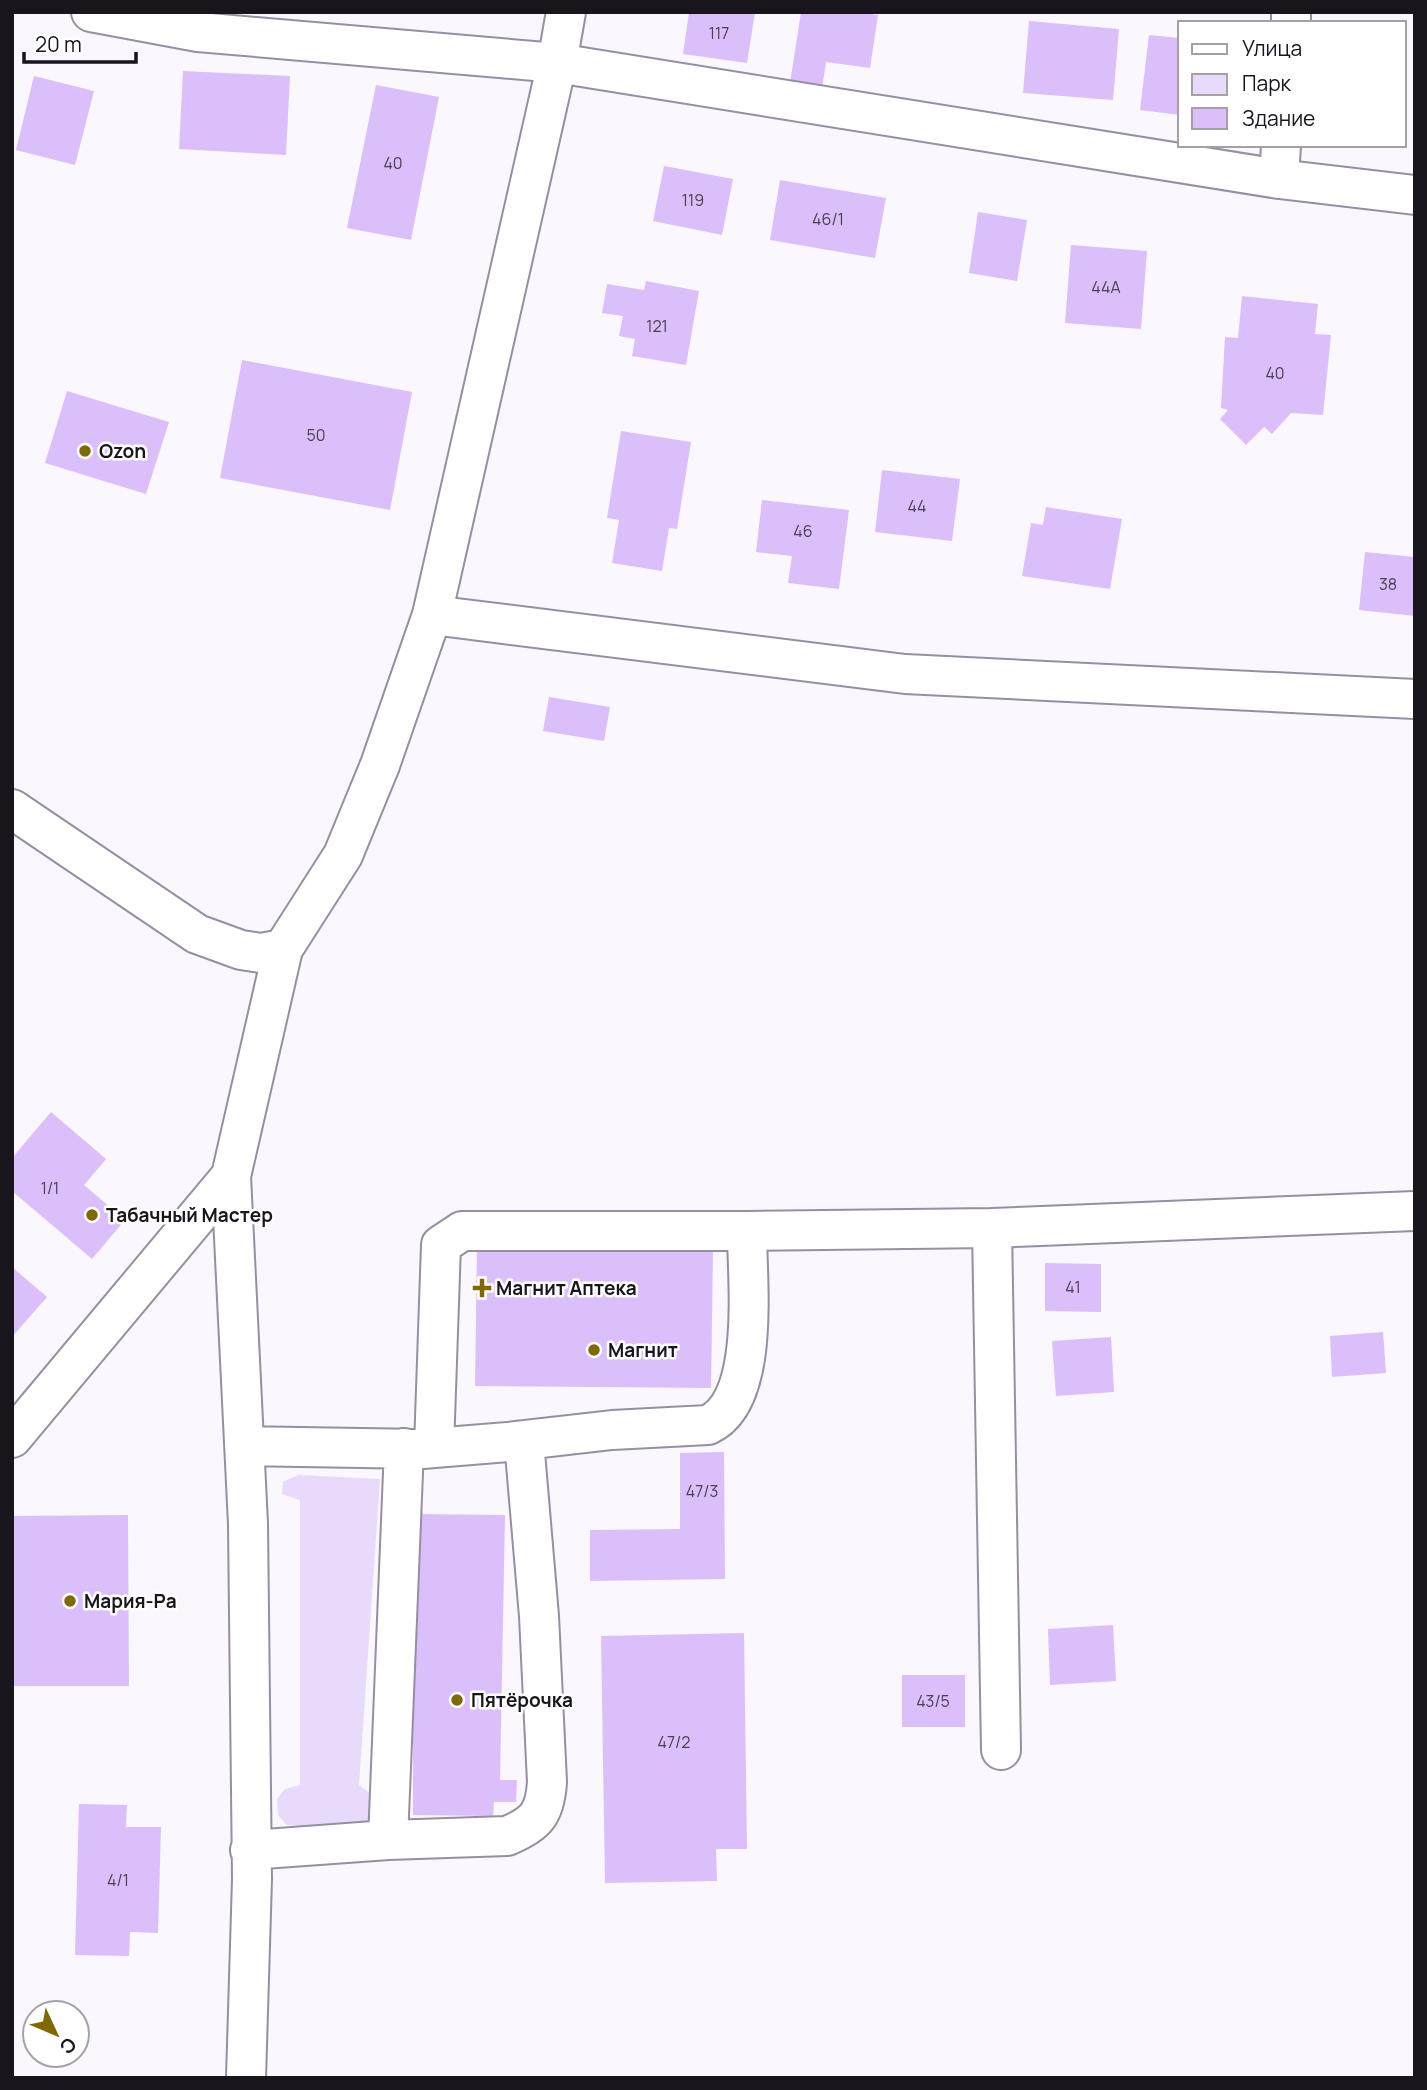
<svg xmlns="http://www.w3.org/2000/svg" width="1427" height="2090" viewBox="0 0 1427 2090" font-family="Manrope,sans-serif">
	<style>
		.green { fill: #e8dafa }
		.building { fill: #dbbffa }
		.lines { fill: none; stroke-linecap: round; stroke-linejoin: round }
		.minor-casing { stroke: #968fa0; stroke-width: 42 }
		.major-casing { stroke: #968fa0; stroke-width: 42 }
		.minor { stroke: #fff; stroke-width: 38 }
		.major { stroke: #fff; stroke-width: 38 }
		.poi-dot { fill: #7e6a01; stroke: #fff; stroke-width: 2.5 }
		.labels { text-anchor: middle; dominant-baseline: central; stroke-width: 5; stroke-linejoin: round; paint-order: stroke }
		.number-label { font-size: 16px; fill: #494054 }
		.poi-label { font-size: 19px; font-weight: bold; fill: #18151c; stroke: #fff; text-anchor: start }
	</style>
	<rect width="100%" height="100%" fill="#faf7fe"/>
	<path class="green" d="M298,1475L380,1479L359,1785L375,1797L377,1824L367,1831L287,1825L278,1815L277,1799L285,1789L300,1785V1500L282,1494L283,1482Z"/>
	<path class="building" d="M689,12H755L747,63L683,54Z
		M801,12H858L878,15L870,68L826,62L822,88L790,83Z
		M1029,21L1119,29L1113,100L1023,93Z
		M1149,35L1180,38V115L1140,110Z
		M183,71L290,76L286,155L179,149Z
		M34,76L94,91L75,165L16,150Z
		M376,85L439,97L411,240L347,228Z
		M664,166L733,179L722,235L653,221Z
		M780,180L886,198L875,258L770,240Z
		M978,212L1027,220L1017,281L969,273Z
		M1071,245L1147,251L1141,329L1065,323Z
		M646,281L699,291L686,365L632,356L635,339L619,336L623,316L602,313L607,284L644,290Z
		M1242,296L1318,304L1315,334L1331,335L1323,415L1291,413L1272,434L1264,427L1246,445L1220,419L1228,410L1221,408L1225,337L1238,338Z
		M242,360L412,392L390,510L220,478Z
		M67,391L169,422L146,494L45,463Z
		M621,431L691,442L677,529L669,528L662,571L612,563L619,520L607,518Z
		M882,470L960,479L952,541L875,532Z
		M762,500L849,510L839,589L788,583L792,556L756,552Z
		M1046,507L1122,519L1110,589L1022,576L1031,523L1043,525Z
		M1365,552L1415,557V616L1359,610Z
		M549,697L610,707L604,741L543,731Z
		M51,1112L106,1159L84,1185L125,1220L92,1259L12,1191V1158Z
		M477,1248L713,1251L711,1388L475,1386Z
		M1045,1263L1101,1264V1312L1045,1311Z
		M12,1267L47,1297L12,1337Z
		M1383,1332L1386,1373L1332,1377L1330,1336Z
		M1111,1337L1114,1392L1056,1396L1052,1341Z
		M724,1452L725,1579L590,1581V1530L680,1529V1453Z
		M418,1514L505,1515L500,1780H517L516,1802H494L493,1816L413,1815V1620Z
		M128,1515L129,1686H12V1516Z
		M1113,1625L1116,1681L1050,1685L1048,1629Z
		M744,1633L747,1849H716L717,1881L605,1883L601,1636Z
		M902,1675H965V1727H902Z
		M79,1804L127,1805L126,1827H161L158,1933L130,1932L129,1956L75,1955Z"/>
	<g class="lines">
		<g class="minor-casing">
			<path id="minor" d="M91,12L198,32L557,63L1279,179L1415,195
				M1291,23V12
				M1279,179L1281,145
				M432,615L905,674L1415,699
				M747,1231L992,1228
				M12,1438L231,1176
				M245,1446L423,1449L434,1448L508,1442L612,1430L708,1425C761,1401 747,1281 747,1231H462L441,1245L434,1448
				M1001,1750L992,1228L1415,1211
				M388,1840L404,1448
				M250,1850L388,1840L507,1836C536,1824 545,1814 547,1782L539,1616L524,1441
				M246,2078L252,1879L248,1524L231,1176L283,949"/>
		</g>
		<g class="major-casing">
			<path id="major" d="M12,809L197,934L241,950L261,953L283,949L343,855L380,765L432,615L557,63L566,12"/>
		</g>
		<use href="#minor" class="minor"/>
		<use href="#major" class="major"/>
	</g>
	<g class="poi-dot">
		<circle cx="85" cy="451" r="7"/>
		<circle cx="92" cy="1215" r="7"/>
		<path d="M478.5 1277.5h7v7h7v7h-7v7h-7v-7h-7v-7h7z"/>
		<circle cx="594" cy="1350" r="7"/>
		<circle cx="70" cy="1601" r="7"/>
		<circle cx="457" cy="1700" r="7"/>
	</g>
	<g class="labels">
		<g class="number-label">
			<text x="719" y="33">117</text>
			<text x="393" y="163">40</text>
			<text x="693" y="200">119</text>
			<text x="828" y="219">46/1</text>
			<text x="1106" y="287">44А</text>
			<text x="657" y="326">121</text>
			<text x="1275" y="373">40</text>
			<text x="316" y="435">50</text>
			<text x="917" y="506">44</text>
			<text x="803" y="531">46</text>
			<text x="1388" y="584">38</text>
			<text x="50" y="1188">1/1</text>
			<text x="1073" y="1287">41</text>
			<text x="702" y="1491">47/3</text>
			<text x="933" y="1701">43/5</text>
			<text x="674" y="1742">47/2</text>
			<text x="118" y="1880">4/1</text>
		</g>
		<g class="poi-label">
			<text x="99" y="451">Ozon</text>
			<text x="106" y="1215">Табачный Мастер</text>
			<text x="496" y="1288">Магнит Аптека</text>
			<text x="608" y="1350">Магнит</text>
			<text x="84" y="1601">Мария-Ра</text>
			<text x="471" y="1700">Пятёрочка</text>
		</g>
	</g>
	<rect width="1427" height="2090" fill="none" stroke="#18151c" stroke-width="28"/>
	<rect x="1178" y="21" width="228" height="126" fill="#ffffff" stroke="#a3a1a4" stroke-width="2"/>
	<rect x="1192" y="44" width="35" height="10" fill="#ffffff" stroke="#a3a1a4" stroke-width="2"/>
	<text x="1242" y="56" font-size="21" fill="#18151c">Улица</text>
	<rect x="1192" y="74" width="35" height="21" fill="#e8dafa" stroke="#a3a1a4" stroke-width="2"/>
	<text x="1242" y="91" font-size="21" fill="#18151c">Парк</text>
	<rect x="1192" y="108" width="35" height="21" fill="#dbbffa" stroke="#a3a1a4" stroke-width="2"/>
	<text x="1242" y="126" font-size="21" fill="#18151c">Здание</text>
	<g transform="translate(56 2034) rotate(134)"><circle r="33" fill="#ffffff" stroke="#a3a1a4" stroke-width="2"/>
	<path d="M0-5L12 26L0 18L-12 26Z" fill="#7e6a01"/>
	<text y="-10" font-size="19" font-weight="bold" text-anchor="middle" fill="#18151c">С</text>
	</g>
	<path d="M24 52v10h112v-10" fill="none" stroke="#18151c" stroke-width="3.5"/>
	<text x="35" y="52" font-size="21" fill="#18151c" stroke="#ffffff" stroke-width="5" paint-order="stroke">20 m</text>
</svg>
